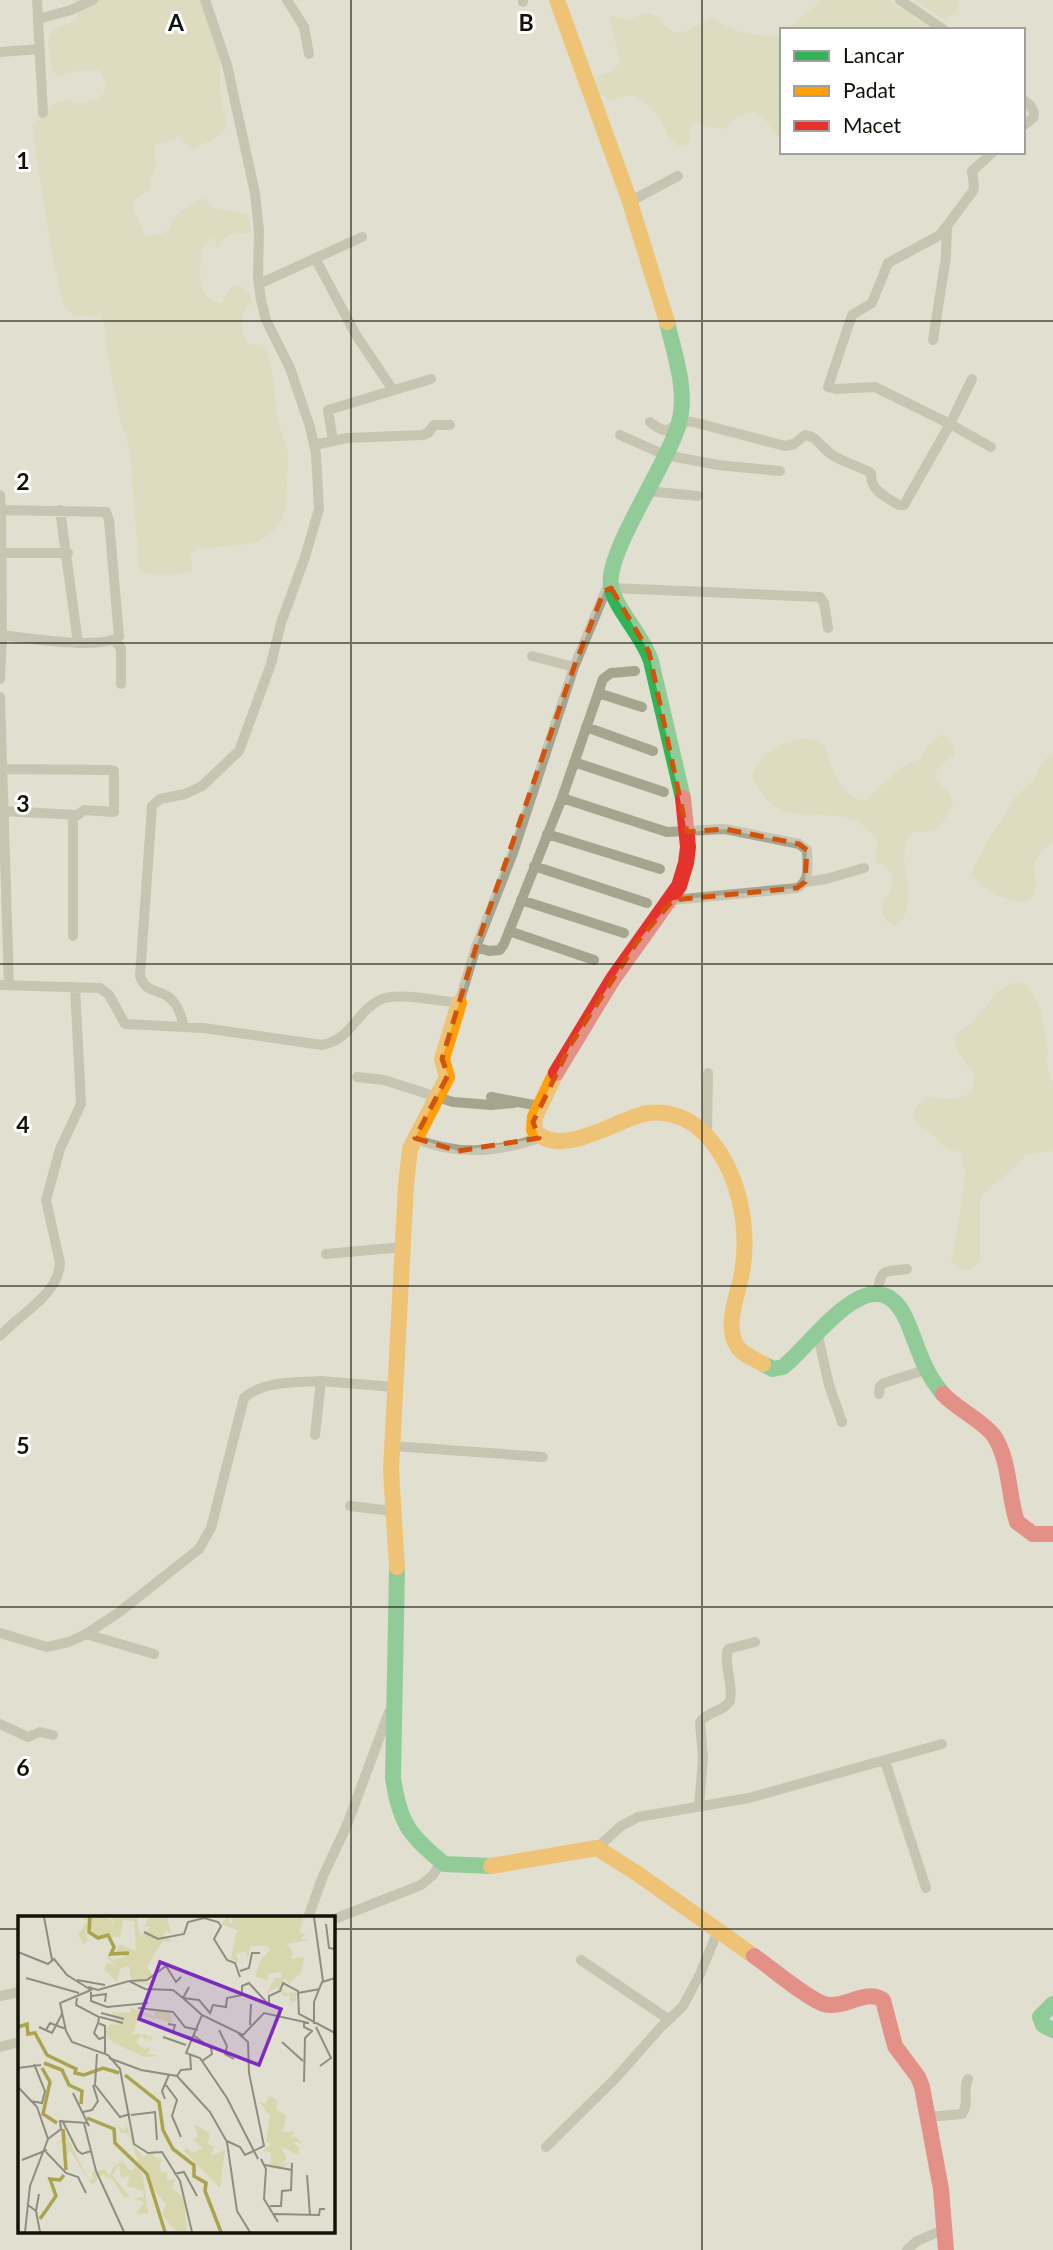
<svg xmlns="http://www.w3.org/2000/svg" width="1053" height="2250" viewBox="0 0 1053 2250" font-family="Lato,sans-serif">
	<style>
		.green { fill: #d8d6ad }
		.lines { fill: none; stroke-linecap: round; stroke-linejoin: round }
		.street { stroke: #a5a48f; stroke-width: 10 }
		.fast { stroke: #30b455; stroke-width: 16 }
		.slow { stroke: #ff9f0a; stroke-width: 16 }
		.jam { stroke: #e5322d; stroke-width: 16 }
		.marked { fill: none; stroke: #d3520c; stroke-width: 5; stroke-dasharray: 14 9; stroke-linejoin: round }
		.grid { fill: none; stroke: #121208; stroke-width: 2; stroke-opacity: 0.55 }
		.inset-river { fill: none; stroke: #aaa44e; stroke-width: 3.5 }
		.inset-road { fill: none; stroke: #8e8e80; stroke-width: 2 }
		.view { fill: #7b2cbf; fill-opacity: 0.15; stroke: #7b2cbf; stroke-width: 3.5 }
		.inset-edge { fill: none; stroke: #121208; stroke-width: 3.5 }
		.grid-label { font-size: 23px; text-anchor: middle; font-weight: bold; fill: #121208; stroke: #fff; stroke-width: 6; stroke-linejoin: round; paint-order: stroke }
	</style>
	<rect width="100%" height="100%" fill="#e1e0d0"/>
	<path class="green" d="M72,0H205L216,14L220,31V91L227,128L214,139L191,149L179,137L156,145L154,153L157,163L150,178L151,189L135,198L133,206L145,236C179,233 162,229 179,213C186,207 196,202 204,198L216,209L248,214L251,233C236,234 223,232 217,249L214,237L202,248C201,268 194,298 221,303L231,288L238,284L251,295V303C239,317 240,327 247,343L263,345C276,367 273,394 278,418C280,430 286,442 288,454C289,462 287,472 287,481C287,497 287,519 274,531C256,548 219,548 197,547L191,554L192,570C178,576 157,574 142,573L139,569L130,455L126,436L120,421L105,340L106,331L100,315L90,317L74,315L67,310L63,303L52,256L32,127C39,120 47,109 56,103C71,94 83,113 104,93C106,83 105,78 99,70H81L57,78C51,67 42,39 55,29C61,25 70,23 77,21V7Z
		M823,0H889L932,30H786Z
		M915,0H960L958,10L944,20Z
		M644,13H652C683,44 677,33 712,19C720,21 726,27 734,30C748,35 768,38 782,33V138C768,131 771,120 754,112L737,118L724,129L715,128L694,122L689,129L691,137L688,145L680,147C662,135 666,118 647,105C631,93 632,94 612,100L598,94L594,85L597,77L614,70L620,62L609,18L613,16L627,21Z
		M941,735L945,736L955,747L954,755L938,768L935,777C940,789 950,788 953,803C943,825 939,833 914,832C888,855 927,901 896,926L887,922C875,904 887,903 891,887C893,883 892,879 893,875L886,867L875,862L877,839C871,832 861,822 852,819C830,812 797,819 775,807C766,801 758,786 751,777C759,751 799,727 824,745C833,766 839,800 866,800L900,768L920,759L927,746Z
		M1053,751V842C1045,848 1038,854 1035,863C1033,872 1037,882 1035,891C1031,905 1011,903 1001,897C990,891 977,883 971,873L979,856L1015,797L1034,780L1041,764Z
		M1017,982L1026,984L1034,995L1041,1012L1048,1049L1047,1066L1053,1084V1151L1025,1155C1015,1175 990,1180 980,1201V1260C972,1272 961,1273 951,1262L959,1218L965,1173L960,1152C940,1150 944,1143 931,1133C923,1127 918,1126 913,1117L915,1108L929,1097C945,1100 957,1101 972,1092L974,1071L967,1066L954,1043L958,1032L970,1025L1000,989Z"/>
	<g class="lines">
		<path class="street" d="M37,0L43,113
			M287,0L304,27L309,54
			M900,0L944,30
			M523,2V0
			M38,19L71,10L93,0
			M0,52L40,49
			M1023,100L1030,105L1034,113L1033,118L1023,126
			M631,201L678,176
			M315,258L356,335L393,390
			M259,284L362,237
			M933,340L946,257L947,226
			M972,379L950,424L991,447
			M650,422C665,433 666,433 680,421L693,422L785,446L794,444L805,435C816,437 817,441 824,448C837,462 856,464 871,473C870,491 886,497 899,505H904L950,424L875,387L836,389L828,387L852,315L872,303L888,263L940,235L973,191L974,185L972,171L993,152
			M620,435L665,455L718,465L780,471
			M333,441L328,410L431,379
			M314,445L347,438L423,435L428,433L434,425H450
			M647,491L698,496
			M0,495L1,510
			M60,510L78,643
			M1,553H68
			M0,635H2L1,510L106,512L109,520L119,637C98,650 28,638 2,635L0,679
			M114,640L121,648V684
			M532,656L574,667
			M598,693L642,707
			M0,697L9,985
			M586,727L653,751
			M574,762L664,792
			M3,769L109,770L114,771V812L84,810L73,819V936
			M562,798L667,832L725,829L799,844L807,850C807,864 811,881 797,888L673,900
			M3,811L76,815
			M547,834L660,869
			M534,866L647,903
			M805,882L826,879L864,868
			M521,900L624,933
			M509,931L594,960
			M476,947L489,951L500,950L504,944L562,798L603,679L611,673L635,671
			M0,985L100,988L109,995L125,1024L203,1028L322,1045C353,1039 356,1010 382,999C399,992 439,1001 459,1003L476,947L513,853L574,667L606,590L611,588L820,597L824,603L828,628
			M184,1027C182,1018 179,1007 172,1000C160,987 147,996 140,976L152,806L160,799L185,794L202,786L239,751L271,664L281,623L305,557L319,509L316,454L310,427L290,368L266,320L261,300L258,279L259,231L255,193L227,65L205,0
			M357,1077L384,1080L453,1102L491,1105L514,1103
			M491,1097L539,1106
			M707,1135L708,1073
			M415,1138C455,1156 499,1152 539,1138
			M326,1254L403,1247
			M877,1294C882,1268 881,1272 907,1269
			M817,1332L829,1385L842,1422
			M0,1336C19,1314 58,1296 60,1263L46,1200L60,1149L81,1104L75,987
			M879,1394L880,1386L884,1383L925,1370
			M315,1435L321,1381L394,1387
			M393,1446L543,1457
			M350,1506L392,1511
			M0,1633L47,1647L69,1642L86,1634L118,1613L199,1549L211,1528L244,1398C264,1380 295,1383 321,1381
			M86,1634L154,1654
			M0,1724L28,1737L40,1732L53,1735
			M885,1761L926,1888
			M699,1807L703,1758L700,1722C708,1711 723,1712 730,1701C734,1684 723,1665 728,1649L755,1642
			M597,1848L621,1826L638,1817L749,1798L942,1744
			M308,1918L323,1876L347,1825L389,1712
			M332,1920L421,1885L433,1875L441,1862
			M581,1960L668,2019
			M0,1996L19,1992
			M0,2047L19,2042
			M929,2117L962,2114C970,2103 962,2090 968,2079
			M546,2147L615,2079L660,2028L683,2006L700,1974L718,1931
			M907,2250L917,2241L945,2229"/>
		<path class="fast" d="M667,322C674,353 688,391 679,423C669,462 605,553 611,586C615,609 643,635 651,661L683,798
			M763,1364L773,1369L783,1367C813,1344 875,1248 907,1321C918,1347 923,1371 943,1394
			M397,1567L393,1778C400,1825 409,1834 444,1864L491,1866
			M1053,2004L1040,2017L1043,2025L1053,2030"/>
		<path class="slow" d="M557,0L629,199L667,322
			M556,1073L535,1117L534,1130C561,1161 617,1118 648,1113C669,1110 691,1119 705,1134C739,1170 750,1226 742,1273C738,1295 724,1325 737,1346C742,1355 754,1358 763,1364
			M397,1567L391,1470L406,1185L410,1149L447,1077L442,1059L459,1003
			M491,1866L597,1848L638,1874L754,1956"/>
		<path class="jam" d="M556,1073L613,979L679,886L686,863L688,847L683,798
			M943,1394C957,1409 983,1421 994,1436C1010,1460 1008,1495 1017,1522L1033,1534H1053
			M754,1956C770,1967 808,1999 824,2004C845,2010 864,1988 883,2000L895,2046L918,2077L922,2087L941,2189L946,2250"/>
	</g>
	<path d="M0 0H1053V2250H0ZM611,588L649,652L687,832L725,829L799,844L807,850L805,882L797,888L673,900L637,942L571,1044L533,1122L539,1138L458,1151L415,1138L448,1075L442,1059L476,947L574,667L604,591Z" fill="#e1e0d0" fill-opacity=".55" fill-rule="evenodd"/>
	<path class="marked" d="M611,588L649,652L687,832L725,829L799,844L807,850L805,882L797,888L673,900L637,942L571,1044L533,1122L539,1138L458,1151L415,1138L448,1075L442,1059L476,947L574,667L604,591Z"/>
	<path class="grid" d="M351,0V2250M702,0V2250M0,321H1053M0,643H1053M0,964H1053M0,1286H1053M0,1607H1053M0,1929H19M332,1929H1053"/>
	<g transform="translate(18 1916)">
		<rect width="317" height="317" fill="#e1e0d0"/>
		<path d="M64,1H89L96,7L94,1H124L119,2L122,20L133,11H126L131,1H149L153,18L149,15L145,19L154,25L144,26L129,51L134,59L128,67L132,66V69L113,65L111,50L102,53L99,66L86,54L89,47L97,49L89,42L91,35L94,44L108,41L97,36L102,28L118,35L116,5L105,4L102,21H79L72,12L67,15L70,24L66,29L60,19L69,5ZM209,1L215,9L213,1H284L285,7L287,1L281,16L288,19L282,22L291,24L268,28L275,35L273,43L286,41L283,56L271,68L267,62L262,68L267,77L278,76V85L272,86V79L266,80L259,71L248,79L257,62L264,61L262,56L250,58V65L237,60L243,43L252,34L250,30H232L230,44L228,36L218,37L221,47L213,43L219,14L203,8ZM112,91L135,100L138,94L154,98V107L122,99L114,118H124L136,121L130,126L131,121L126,124L124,119L118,126L126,133L133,131L129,137L140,140L126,141L94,126L86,116L93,108L100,109L94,96L112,97ZM252,180L259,184L258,193L268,200L265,216L277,215L271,223L277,220L284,227L275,226L281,232V239L263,231L269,243L262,248L274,246L261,253L252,252L253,237L245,235L253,228L248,225L252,200L241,185L247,188ZM98,207L106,215L108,207L116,230L126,241L140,231L135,240L145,244L141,249L144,257L149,255V265L158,262L154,272L166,282L169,316H158L144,298L148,288L134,271L131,256L121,248L110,217H103ZM176,208L192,217L190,228L196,231L193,240L207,234L202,272L166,235L168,231L174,237L184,232L175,223L180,221ZM43,209L71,264L75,263L74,256L88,253L92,264L85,258L74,269L52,235L47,241L49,224L38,228L47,221ZM87,240L98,249L104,244L112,255L118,251L125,259L130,297L118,298L126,286L115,282L126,281L125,275L109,270L111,260L103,262L101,249L94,259L112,281H106L91,259L97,249Z" fill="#d8d6ad"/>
		<path class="inset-river" d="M72,1L71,16L80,22L90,19L96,31L93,38L111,37M0,111L9,108L10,118L17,117L29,139L58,153L57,157L66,159L85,152L101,157M26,147L44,154L51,169L64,175L63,188M24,152L32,166L25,198L39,207M107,159L141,186L145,214L155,233L176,249V260L188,267L187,275L203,316M69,202L96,213L97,227L129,258L147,316M45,213L48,254M22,303L38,280L32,263L42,264L46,259"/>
		<path class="inset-road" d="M26,1L34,44M296,1L305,65M308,8L311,32L317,33M126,16L140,23L166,18L170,6L186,2L200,6L203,10L196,23L209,44L217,47L222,61M0,36L30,48L36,43L49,59L73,74L42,87L48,115L54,126L90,139L102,153L116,228L130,237L144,236L162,265L174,316M222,55L231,52L234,37H242M8,62L61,77M59,64L87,69M112,65L129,64L148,50L158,66L163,61M70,71L80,74L111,65L127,73L155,74L165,82L181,84L192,97L195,89L208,91L209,82L224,79V70L231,67L251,89V80L262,75L265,67L280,75L281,98L317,117M171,71L165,82L184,99L168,137L182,142L209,182L240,243M73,76V85L89,91L130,87M280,77L302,73M74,80L88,78L87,86M59,82L58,89L81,101L80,107L87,110V138M120,92L155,96L167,111L180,114M83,97L106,103M184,99L225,119L246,97L291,107M82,101L105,107M80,107L76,117L81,123L87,121M150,108L157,109L155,116L174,122M296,108V86L304,66L317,62M232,109L233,88M21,111L34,117L44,98M298,111L313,142L302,150M28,114L32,107L48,113M201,114L209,130L207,138L216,143M175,119L193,132L194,138L184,145M145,121L168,129M264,126L285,145M79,138L77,169L102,201L112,198M91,142L123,154L159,160L192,196L209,226L219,295L232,316M0,152L23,149M159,160L163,154L173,153L172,138M286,166L287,122L294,115L286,111V106M148,169L159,184L154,200L163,221M0,171L19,191L30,223L12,270L7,316M55,177L71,210M147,183L144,175L151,159M12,185L24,187L27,175L16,148M65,196L74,194L80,185L75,169M113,199L137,196L139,224M44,204L59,234L64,238L73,235M66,207L78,255L106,316M30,223L43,213L42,205L69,207M209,225L222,231L227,239L246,230L231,157L230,126L220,117M28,236L48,257L60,261L68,277M243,243L248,253L246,283L260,306M4,244L29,234M247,249L274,254M156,258L166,256L179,280M289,259L292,299M10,289L18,295L21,278M252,290H263L264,275L273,274L274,247M18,295L22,316M256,298L301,299L302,293H307"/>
		<path class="view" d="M142,46L263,93L241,149L121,103Z"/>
		<rect width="317" height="317" class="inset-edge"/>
	</g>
	<g class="grid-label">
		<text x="176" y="31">A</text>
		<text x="526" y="31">B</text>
		<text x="23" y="169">1</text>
		<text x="23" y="490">2</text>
		<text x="23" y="812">3</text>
		<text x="23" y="1133">4</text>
		<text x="23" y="1454">5</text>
		<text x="23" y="1776">6</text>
	</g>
	<rect x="780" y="28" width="245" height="126" fill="#ffffff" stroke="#a0a09c" stroke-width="2"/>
	<rect x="794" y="51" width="35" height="10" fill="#30b455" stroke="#a0a09c" stroke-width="2"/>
	<text x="843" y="63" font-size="21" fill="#121208">Lancar</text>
	<rect x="794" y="86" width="35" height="10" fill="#ff9f0a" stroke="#a0a09c" stroke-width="2"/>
	<text x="843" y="98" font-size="21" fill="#121208">Padat</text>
	<rect x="794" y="121" width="35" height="10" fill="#e5322d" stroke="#a0a09c" stroke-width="2"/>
	<text x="843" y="133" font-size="21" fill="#121208">Macet</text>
</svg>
